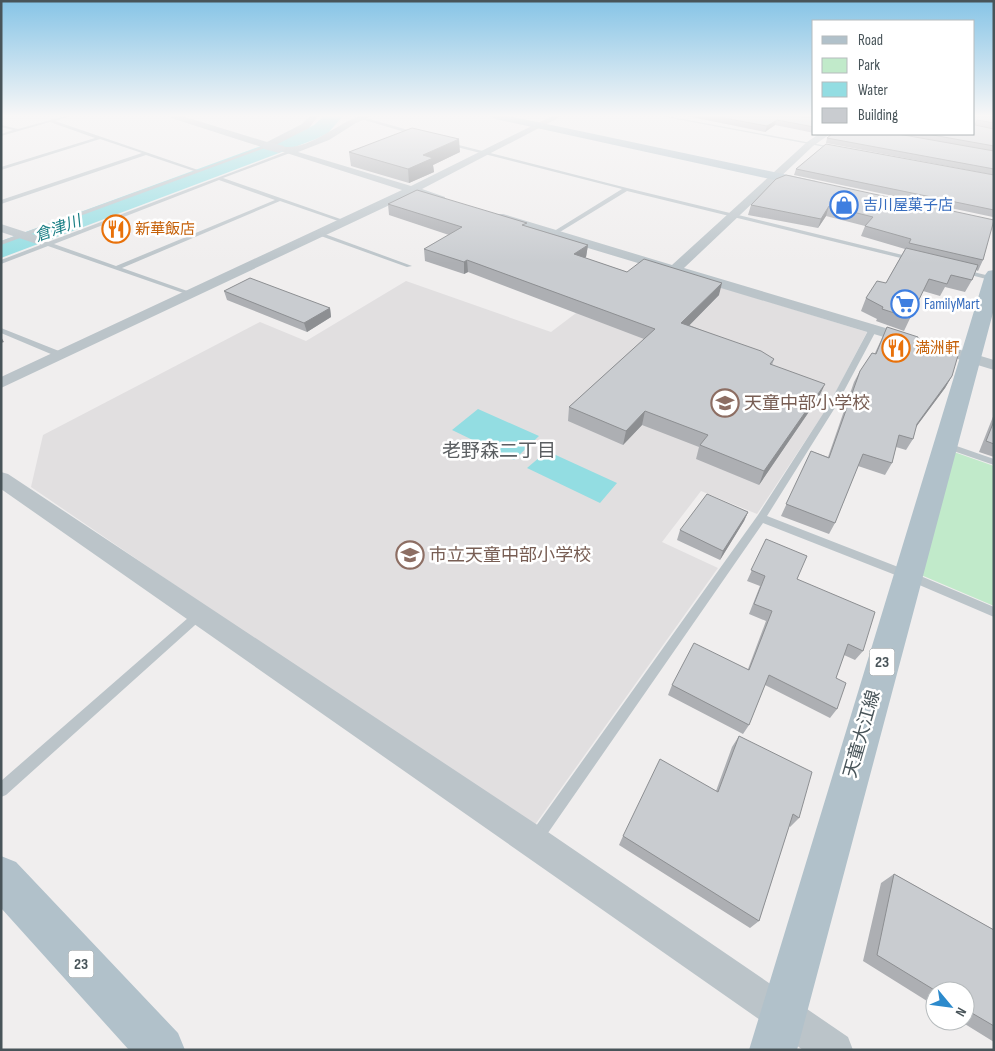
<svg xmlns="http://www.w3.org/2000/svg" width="995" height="1051" viewBox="0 0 995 1051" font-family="'Sofia Sans Condensed','Noto Sans JP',sans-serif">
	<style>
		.education { fill: #e1dfe0 }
		.green { fill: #c1eaca }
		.water { fill: #93dde2 }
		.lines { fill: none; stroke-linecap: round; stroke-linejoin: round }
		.river { fill: #93dde2; fill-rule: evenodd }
		.lane { fill: #bbc4c9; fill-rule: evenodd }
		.street { fill: #bbc4c9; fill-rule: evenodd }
		.secondary { fill: #bcc7ce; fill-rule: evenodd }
		.primary { fill: #b1c1ca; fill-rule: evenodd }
		.wall { fill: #adafb3 }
		.shaded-wall { fill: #8d8f92 }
		.building { fill: #c9ccd0; stroke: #8d8f92 }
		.labels { text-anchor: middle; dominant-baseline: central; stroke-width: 5; stroke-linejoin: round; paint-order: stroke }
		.far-shop-label { font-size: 15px; fill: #366cbe; stroke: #fff; text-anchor: start }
		.far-food-label { font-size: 15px; fill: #c56008; stroke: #fff; text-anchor: start }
		.far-water-label { font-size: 16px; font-style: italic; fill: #1a7f85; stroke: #fff }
		.shield { fill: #fff; stroke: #7f878b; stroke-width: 1 }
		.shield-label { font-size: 16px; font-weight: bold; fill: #485459 }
		.education-label { font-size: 18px; fill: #785e54; stroke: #fff; text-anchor: start }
		.street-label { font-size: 18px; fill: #485459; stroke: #fff }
		.neighbourhood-label { font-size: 19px; fill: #5b5f62; stroke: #fff }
	</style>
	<rect width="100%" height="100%" fill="#f0eeee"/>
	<path class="education" d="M642,263L867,332L829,405L757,514L701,491L662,542L718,568L532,829L31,487L43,435L260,322L306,341L406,281L551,332Z"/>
	<path class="green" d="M954,452L994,466V606L921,575Z"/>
	<path class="water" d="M478,409L539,436L514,460L452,430Z
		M547,451L617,483L600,503L527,468Z"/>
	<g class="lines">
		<path class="river" d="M324,116H343L328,133L316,139L1,258V241L302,131L314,125Z"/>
		<path class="lane" d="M65,116H70L55,121L198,170L266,145L270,146L1,245V241L194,171L146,155L1,204V200L142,153L100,139L1,170V167L95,138L50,122L1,136V134L13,130L1,127V125L18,129Z
			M660,116H667L838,148L836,149Z
			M362,117L419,133V134L415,135L361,119Z
			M447,142L627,188L915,258L916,259L913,261L627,191L555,235H551V233L622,189L445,144Z
			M288,151L290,153L223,178L349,222L344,223L280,201L122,268L193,293V295H189L48,246L1,264V260L43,244L44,242H48ZM219,180L275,200L116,266L54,244Z
			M318,233H322L412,266L407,267L318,235Z
			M961,269L994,277V281L959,272V270Z
			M870,327L877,329L836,406L767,516L911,572L994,607V617L903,578L763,523L541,843L536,845L531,843L529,838L531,833L758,515L828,406Z
			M1,328L64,353L65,355L61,357H58L1,333Z
			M945,442L994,459V465L942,447L941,445L942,443Z
			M200,609L204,611L206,614L204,617L6,795L1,797V781L196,611Z"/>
		<path class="street" d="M170,116H182L267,142L302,124L310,116H318L309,128L268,149L171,118Z
			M360,116H372L356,123L329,140L298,152L411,186L552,116H562L422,189L445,197V201L441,202L413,194L1,388V377L402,190L274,149L279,146C307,153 335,124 360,116Z
			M819,134H830L813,146L684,268L919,338L921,341L919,344H907L495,220L493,217L495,214H503L672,265L807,142Z
			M1,224L44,238L46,241L40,245L1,232Z
			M954,348L994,360V370L948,356L946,353Z
			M1,472L8,474L545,830L848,1037L853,1050H803L1,489Z"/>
		<path class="secondary" d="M268,142L284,146L285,149L279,153L264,149L262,146L264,143Z"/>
		<path class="primary" d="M489,116H509L816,181L823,185L816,189L495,119Z
			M994,270V309L797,1050H749L985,275L988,271Z
			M1,856L16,862L178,1033L185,1050H129L1,908Z"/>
	</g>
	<path class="wall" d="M686,116H814V133L775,125L765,132Z
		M974,116H994V175L826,143L827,138L830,135V134H974Z
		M349,152H460L433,165L434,172L409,183L351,166Z
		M796,169L994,175V215L993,217L794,175Z
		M776,179L983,260L978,271L976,270L972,280L965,292L945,287L940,296L923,291L904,331L876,321L877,319L861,311L866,298L886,283L905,249L861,236L865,226L826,216L818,228L748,215L751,205Z
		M388,204L526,226L588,245L586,257L585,258L627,272L719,295L689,325L774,359L772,365L819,397L759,485L696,459L699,447L642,425L623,445L568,421L569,407L644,339L468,272L464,274L425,261L424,249L449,235L389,215Z
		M224,291L330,308L331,317L307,332L227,300Z
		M887,327L917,341L952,376L945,388L916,427L913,439L906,450L896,447L892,463L885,475L858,466L835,523L829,534L781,516L811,451L828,457L854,382L860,371L875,353Z
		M994,414V457L979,452Z
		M748,512L744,521L720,560L677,540L680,530Z
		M766,539L797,579L863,651L855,660L844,655L836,678L837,709L830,718L765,685L749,725L743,734L668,695L672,685L748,669L766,621L749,614L760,586L747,581Z
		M739,736L799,818L790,827L789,826L759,921L750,928L619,845L623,836L716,791L732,747Z
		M894,874L994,930V1042L960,1021H965V991H935V1006L863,961L881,883Z"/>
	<path class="shaded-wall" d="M777,120L775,125L765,132L767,126Z
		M459,139L460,152L433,165L434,172L409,183L408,169L423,155Z
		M829,206L826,216L818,228L821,219Z
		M588,245L586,257L573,267L574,254Z
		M467,260L468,272L464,274V262Z
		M722,283L719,295L679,336L681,323Z
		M330,308L331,317L307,332L304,323Z
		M1,337L4,342L1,343Z
		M952,376L945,388L910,435L917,424Z
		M825,384L819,397L759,485L764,471Z
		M645,411L642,425L623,445L626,431Z
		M748,512L744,521L720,560L723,551Z"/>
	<path class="building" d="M713,116H797L814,118V127L777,120L767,126Z
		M974,116H994V123L977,120L975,125L994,129V146L927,134H974Z
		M412,128L459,139L423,155L433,158L408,169L349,152Z
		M832,134H898L994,151V169L827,138Z
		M826,144L994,175V210L796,169Z
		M786,175L994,220L983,260L909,243L911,239L865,226L873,217L829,206L821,219L751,205L776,179Z
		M417,190L527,223L522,225L588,245L574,254L627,272L644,259L722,283L681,323L761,351L774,359L770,364L825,384L764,471L700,445L708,435L645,411L626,431L569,407L655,329L467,260L464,262L424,249L462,227L388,204Z
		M906,248L978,265L972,280L951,275L947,284L929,279L910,318L882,309L883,307L866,298L877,281L886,283Z
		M250,278L330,308L304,323L224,291Z
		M887,327L918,337L917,341L959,352L952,376L917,424L913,439L899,435L892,463L863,454L835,523L786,504L811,451L829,458L860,371L872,353L876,354Z
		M994,421V444L986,441Z
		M707,494L748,512L723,551L680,530Z
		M766,539L807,556L797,579L875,612L863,651L848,644L836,678L846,683L837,709L769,675L749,725L672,685L694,643L749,670L772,611L754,604L765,576L751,570Z
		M739,736L812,772L799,818L793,814L759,921L623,836L660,759L718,792Z
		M894,874L994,930V1026L965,1009V991H936L877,955Z"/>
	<linearGradient id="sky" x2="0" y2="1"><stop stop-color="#86c4e6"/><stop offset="0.44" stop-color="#f8f7f7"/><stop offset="1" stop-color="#f8f7f7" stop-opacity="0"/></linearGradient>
	<rect width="995" height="263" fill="url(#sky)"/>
	<defs>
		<g id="shop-ring" transform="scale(1.4375)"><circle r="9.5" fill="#fff" stroke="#3f7fe0" stroke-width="1.5"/><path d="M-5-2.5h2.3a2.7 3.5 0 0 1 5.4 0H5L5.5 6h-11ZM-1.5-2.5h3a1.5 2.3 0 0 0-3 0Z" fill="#3f7fe0"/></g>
		<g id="restaurant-ring" transform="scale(1.4375)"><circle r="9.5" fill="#fff" stroke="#e8710a" stroke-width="1.5"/><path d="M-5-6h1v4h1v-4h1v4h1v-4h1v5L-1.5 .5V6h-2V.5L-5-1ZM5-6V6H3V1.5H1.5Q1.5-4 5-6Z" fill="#e8710a"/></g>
		<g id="supermarket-ring" transform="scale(1.4375)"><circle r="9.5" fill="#fff" stroke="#3f7fe0" stroke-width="1.5"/><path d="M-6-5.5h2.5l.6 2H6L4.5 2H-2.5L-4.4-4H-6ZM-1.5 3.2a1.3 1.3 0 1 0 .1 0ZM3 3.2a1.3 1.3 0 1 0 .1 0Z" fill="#3f7fe0"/></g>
		<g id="school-ring" transform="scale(1.4375)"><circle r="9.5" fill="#fff" stroke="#8d6e63" stroke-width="1.5"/><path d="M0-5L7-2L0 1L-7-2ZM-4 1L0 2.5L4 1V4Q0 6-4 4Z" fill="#8d6e63"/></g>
	</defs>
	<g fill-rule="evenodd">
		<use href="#shop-ring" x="844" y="205"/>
		<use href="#restaurant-ring" x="116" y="229"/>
		<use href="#supermarket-ring" x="905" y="304"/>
		<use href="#restaurant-ring" x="896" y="348"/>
		<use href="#school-ring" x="725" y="403"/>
		<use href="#school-ring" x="410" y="555"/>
	</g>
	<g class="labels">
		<g class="far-shop-label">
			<text x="863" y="205">吉川屋菓子店</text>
			<text x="924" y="304">FamilyMart</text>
		</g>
		<g class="far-food-label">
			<text x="135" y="229">新華飯店</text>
			<text x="915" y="348">満洲軒</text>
		</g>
		<g class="far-water-label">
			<text transform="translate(58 229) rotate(-20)">倉津川</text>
		</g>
		<g class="shield">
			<rect x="869.5" y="648.5" width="25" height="27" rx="4"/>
			<rect x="68.5" y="950.5" width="25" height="27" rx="4"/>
		</g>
		<g class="shield-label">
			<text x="882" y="662">23</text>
			<text x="81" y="964">23</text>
		</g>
		<g class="education-label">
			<text x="744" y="403">天童中部小学校</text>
			<text x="429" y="555">市立天童中部小学校</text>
		</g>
		<g class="street-label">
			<text transform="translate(862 734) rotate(-74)">天童大江線</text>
		</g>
		<g class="neighbourhood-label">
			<text x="499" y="451">老野森二丁目</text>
		</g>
	</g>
	<rect width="995" height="1051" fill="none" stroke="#485459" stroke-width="5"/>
	<rect x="812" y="20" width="162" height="115" fill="#ffffff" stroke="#b6bbbd"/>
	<rect x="822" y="36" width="25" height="8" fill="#b1c1ca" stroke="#b6bbbd"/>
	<text x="858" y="45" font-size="15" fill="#485459">Road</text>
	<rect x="822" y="58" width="25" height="15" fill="#c1eaca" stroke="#b6bbbd"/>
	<text x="858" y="70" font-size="15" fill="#485459">Park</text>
	<rect x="822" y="82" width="25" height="15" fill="#93dde2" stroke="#b6bbbd"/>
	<text x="858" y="95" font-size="15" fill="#485459">Water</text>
	<rect x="822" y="108" width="25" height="15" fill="#c9ccd0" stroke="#b6bbbd"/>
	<text x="858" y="120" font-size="15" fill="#485459">Building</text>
	<g transform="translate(950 1006) rotate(119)"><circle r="24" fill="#ffffff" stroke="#b6bbbd"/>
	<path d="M0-4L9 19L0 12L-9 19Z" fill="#2c8acc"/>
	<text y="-8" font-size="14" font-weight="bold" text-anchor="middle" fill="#485459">N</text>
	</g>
</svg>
